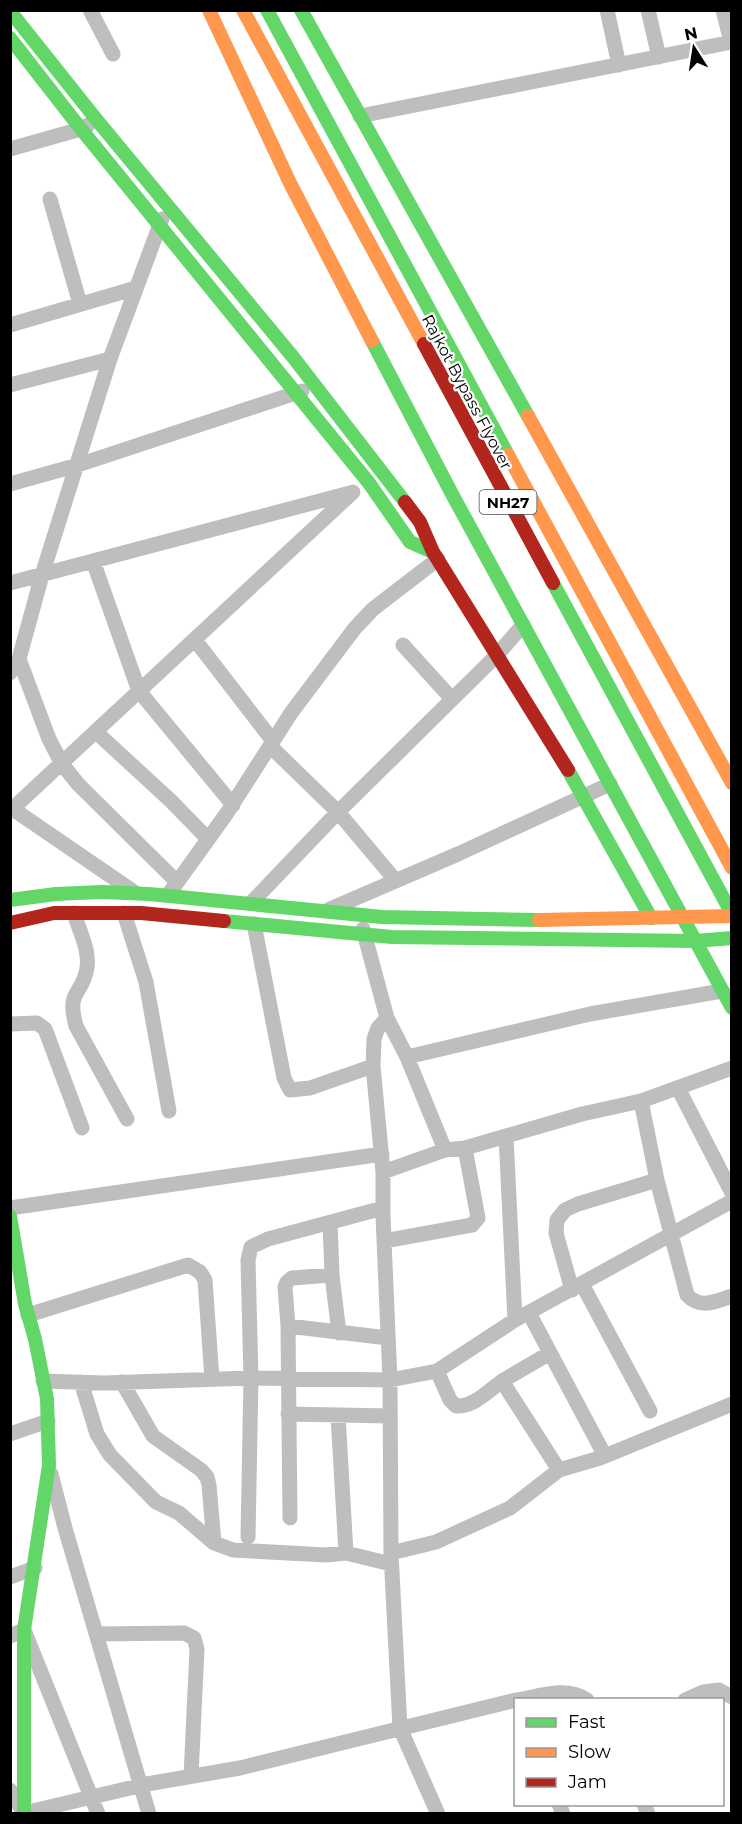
<svg xmlns="http://www.w3.org/2000/svg" width="742" height="1824" viewBox="0 0 742 1824" font-family="Montserrat,sans-serif">
	<style>
		.lines { fill: none; stroke-linecap: round; stroke-linejoin: round }
		.street { stroke: #bebebe; stroke-width: 15 }
		.fast { stroke: #63d668; stroke-width: 14 }
		.slow { stroke: #ff974d; stroke-width: 14 }
		.jam { stroke: #b3261e; stroke-width: 14 }
		.labels { text-anchor: middle; dominant-baseline: central; stroke-width: 4.5; stroke-linejoin: round; paint-order: stroke }
		.shield { fill: #fff; stroke: #4c4c4c; stroke-width: 1.5 }
		.shield-label { font-size: 15px; font-weight: bold; fill: #000 }
		.street-label { font-size: 16px; fill: #000; stroke: #fff }
	</style>
	<rect width="100%" height="100%" fill="#fff"/>
	<g class="lines">
		<path class="street" d="M90,10L113,54
			M607,10L619,65
			M648,10L659,57
			M723,10L731,42
			M360,116L732,42
			M10,149L81,129L88,125
			M50,199L80,304
			M10,325L136,288
			M10,385L110,359L162,219
			M10,484L78,465L302,391
			M93,561L139,691L233,805
			M10,583L350,493
			M195,640L273,741
			M403,645L452,699
			M19,659L49,739L62,764L78,784L177,882
			M10,673L19,659L42,575L110,359
			M96,732L171,801L208,839
			M270,746L338,812L396,881
			M10,807L134,892
			M10,811L353,492
			M168,895L227,813L291,713L355,628L373,609L438,559
			M251,903L336,814L497,655L523,625
			M328,910L458,854L610,784
			M74,913C79,930 90,951 87,968C82,997 66,989 76,1026L127,1119
			M124,913L146,982L169,1111
			M254,924L284,1078L290,1090L310,1088L373,1066
			M363,929L387,1018L407,1057L445,1150
			M387,1018L378,1028L374,1039L373,1066L383,1172V1216L390,1380L391,1553L400,1728L438,1814
			M10,1024L37,1023L45,1029L82,1128
			M407,1057L590,1014L722,991
			M678,1088L732,1193
			M641,1101L657,1180L687,1295C700,1309 715,1302 732,1296
			M383,1172L445,1150L465,1148L582,1114L641,1101L732,1068
			M10,1208L382,1154
			M330,1223L332,1275L339,1333
			M384,1241L472,1225L478,1218L465,1148
			M582,1284L650,1411
			M572,1290L556,1233L557,1220L565,1210L578,1204L657,1180
			M529,1313L605,1456
			M28,1315L188,1265L200,1272L205,1280L212,1379
			M515,1320L732,1201
			M288,1326L388,1338
			M437,1371L450,1400L456,1406C474,1407 488,1391 502,1381
			M43,1381L104,1383L251,1378L390,1380L437,1371L515,1320L506,1136
			M81,1382L97,1434L110,1455L156,1502L179,1513L214,1543L233,1550L326,1555L346,1553L391,1564
			M122,1382L153,1436L201,1470L207,1477L209,1485L214,1543
			M288,1414L390,1416
			M338,1415L346,1553
			M10,1434L48,1421
			M559,1470L600,1458L732,1404
			M51,1474L65,1528L149,1814
			M290,1518L288,1326L285,1287L287,1282L292,1278L332,1275
			M248,1537L251,1378L248,1260L251,1247L268,1239L383,1208
			M391,1553L436,1542L510,1508L559,1470L502,1381L550,1353
			M10,1577L35,1568
			M96,1634L184,1633L194,1638L197,1649L191,1776
			M10,1636L24,1630L98,1814
			M518,1700C539,1696 568,1686 587,1700
			M685,1700L703,1692L719,1690L732,1697
			M10,1790L24,1813L147,1784L240,1768L516,1700
			M559,1804L563,1814
			M644,1804L648,1814"/>
		<path class="fast" d="M267,10L508,455
			M301,10L528,416
			M10,11L96,119L293,357L405,502
			M10,38L81,129L369,483L410,542L433,552
			M372,341L452,494L732,1008
			M553,583L732,914
			M568,770L651,918
			M10,900L56,894L102,892L149,894L382,917L539,920
			M224,921L392,937L695,941L732,938
			M10,1216L25,1304L35,1339L47,1399L49,1465L24,1630V1814"/>
		<path class="slow" d="M209,10L290,183L372,341
			M243,10L424,344
			M528,416L732,783
			M508,455L732,868
			M539,920L732,916"/>
		<path class="jam" d="M424,344L553,583
			M405,502L420,522L433,552L568,770
			M10,923L54,913H141L224,921"/>
	</g>
	<g class="labels">
		<rect class="shield" x="479.5" y="490" width="57" height="24" rx="4.5"/>
		<g class="shield-label">
			<text x="508" y="502">NH27</text>
		</g>
		<g class="street-label">
			<text transform="translate(467 392) rotate(62)">Rajkot Bypass Flyover</text>
		</g>
	</g>
	<rect width="742" height="1824" fill="none" stroke="#000000" stroke-width="24"/>
	<rect x="514" y="1698" width="210" height="108" fill="#ffffff" stroke="#999999" stroke-width="1.5"/>
	<rect x="526" y="1718" width="30" height="9" fill="#63d668" stroke="#999999" stroke-width="1.5"/>
	<text x="568" y="1728" font-size="18" fill="#000000">Fast</text>
	<rect x="526" y="1748" width="30" height="9" fill="#ff974d" stroke="#999999" stroke-width="1.5"/>
	<text x="568" y="1758" font-size="18" fill="#000000">Slow</text>
	<rect x="526" y="1778" width="30" height="9" fill="#b3261e" stroke="#999999" stroke-width="1.5"/>
	<text x="568" y="1788" font-size="18" fill="#000000">Jam</text>
	<g transform="translate(694 48) rotate(348)" stroke="#ffffff" stroke-width="4.5" paint-order="stroke">
	<path d="M0-4.5L10 22L0 15L-10 22Z" fill="#000000"/>
	<text y="-9" font-size="16" font-weight="bold" text-anchor="middle" fill="#000000">N</text>
	</g>
</svg>
